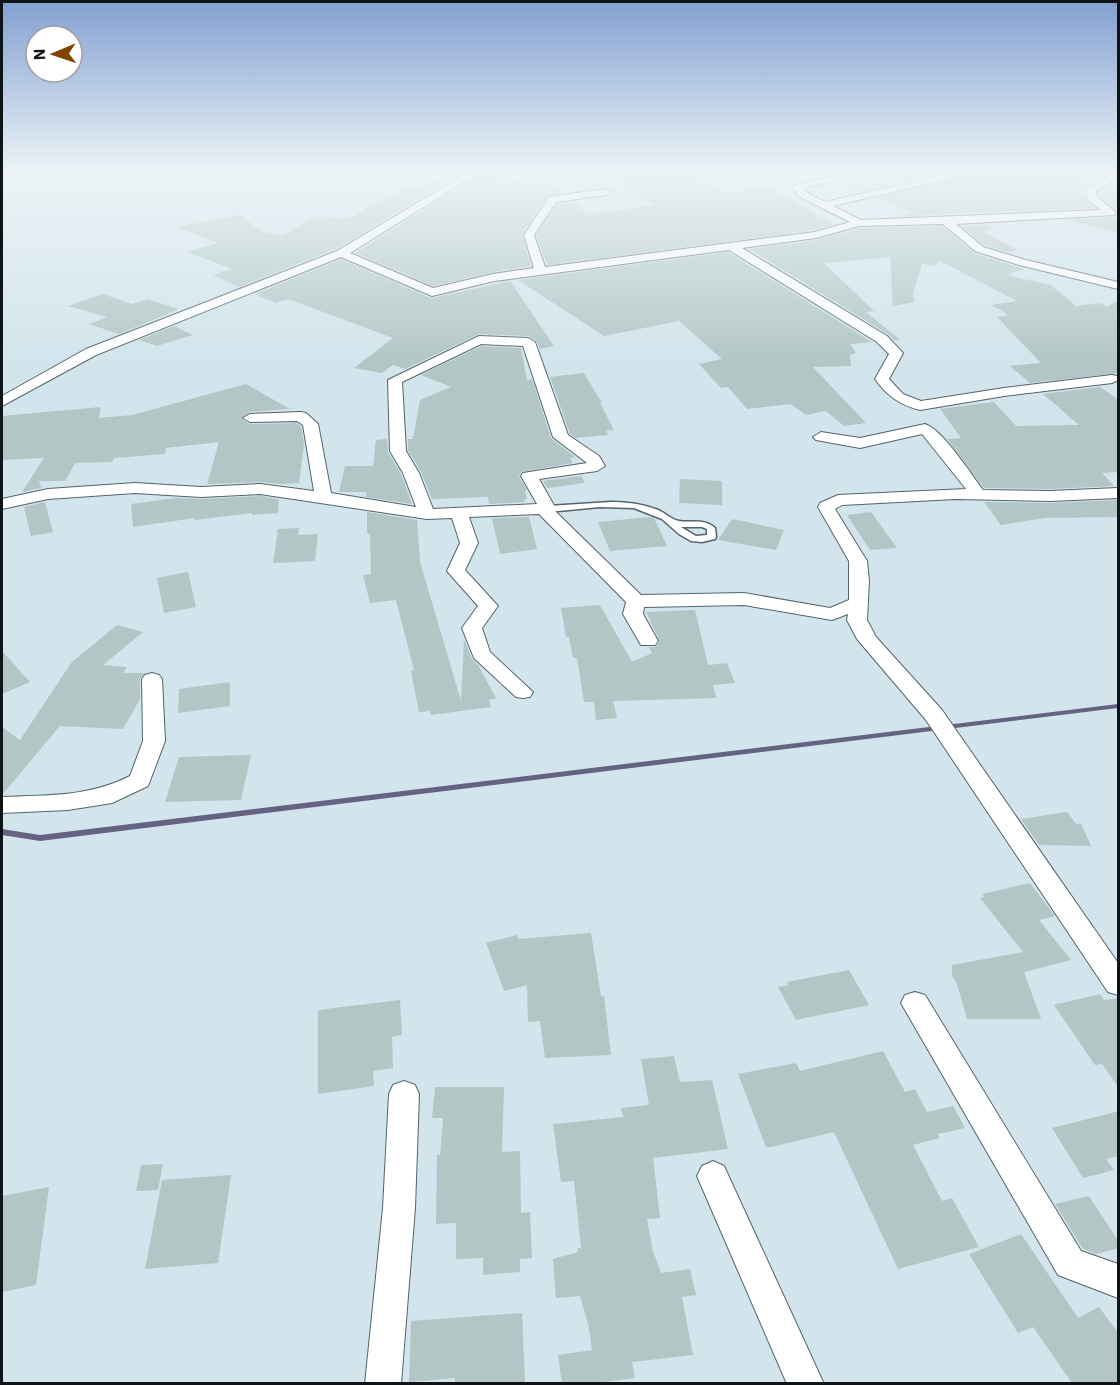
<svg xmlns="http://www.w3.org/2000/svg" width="1120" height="1385" viewBox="0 0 1120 1385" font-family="'IBM Plex Sans',sans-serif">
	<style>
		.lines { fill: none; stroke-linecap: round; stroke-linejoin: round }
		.stream { fill: #666281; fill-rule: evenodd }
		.building { fill: #b2c6c5 }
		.service-casing { stroke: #54646b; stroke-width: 3 }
		.minor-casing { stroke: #54646b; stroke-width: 2 }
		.service { fill: #fff; fill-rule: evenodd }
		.minor { fill: #fff; fill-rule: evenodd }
	</style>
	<rect width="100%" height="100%" fill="#d2e4ec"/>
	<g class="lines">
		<path class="stream" d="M1118,704V708L40,841L2,835V829L40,835Z"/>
	</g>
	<path class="building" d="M602,170H678L686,174H691L727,193L765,187L784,195L833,224L815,230L547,265L536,235L557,204L574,202L588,214L655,205Z
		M930,170H955L859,192L849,188Z
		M987,170H1099L1100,175L1078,182L1090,184L1084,188L1086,200L1095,208L897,216L913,213L875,198Z
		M457,174H460L336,249L239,287L213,275L233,269L187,252L218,243L178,227L239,215L266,234L270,232L283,236L317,216L347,219L404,188L414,189L429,180H448Z
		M477,176L554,184L563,192L547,196L522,234L531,266L493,272L433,286L355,253Z
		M1104,188L1119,191V233L1068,220L1117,217L1116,209L1099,196L1098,191Z
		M987,225L995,230L981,231L1018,250L1007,252L984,245L962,226Z
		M942,226L974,253L1024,269L1006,275L1051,285L1076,306L1100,303L1107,307L1119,300V373L1030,383L1010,366L1041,363L997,317L1009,315L991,305L1017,301L940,261L934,266L922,264L913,293L914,302L893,306L890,257L824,263L874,311L866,312L900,340H894L888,334L749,249L816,240L859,228Z
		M728,252L872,342L850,344L856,353L850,355L851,366L813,367L866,423L844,426L826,411L806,415L791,404L747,409L728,387L721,388L699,364L722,359L679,321L604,336L518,280Z
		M341,259L431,298L510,281L554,346L540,349L536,340L528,336L479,334L405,369L393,365L382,373L354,368L393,338L288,299L276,303L255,294Z
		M103,294L132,304L147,299L179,309L119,334L89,324L107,317L68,306Z
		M174,326L193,335L157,346L139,340Z
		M481,346L521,348L527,380L532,379L551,438L575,457L570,458L573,463L521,472L519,477L527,490L525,491L527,499L524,500L525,502L489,504L488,497L432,499L421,472L408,450V439H413L420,400L451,387L421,375Z
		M584,373L602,403H600L614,430L606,431L608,435L576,438L570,434L550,377Z
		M246,384L288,408H297L250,412L241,419L250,424L296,423L301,426L304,445L299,483L280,484L260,482L207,484L219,442L166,448L165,454L114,458L112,462L75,463L65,481H39L41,488L22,492L44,458L2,460V416L101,407L99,418L132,415Z
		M1100,387L1119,400V472L1102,473L1114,486L1050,489L984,488L947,439L961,438L940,409L994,402L1016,426L1079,425L1043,394Z
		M387,439L388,452L401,474L412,504L366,497V492H339L345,466H373L376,440Z
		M581,476L585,483L547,488L543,481Z
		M680,479L722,481V505L679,503Z
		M260,496L279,499L278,513L252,515V513L194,520V518L133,527L131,504L176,498L201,499Z
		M1119,500V517L1045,518L1001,525L984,502L1050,503Z
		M45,502L53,532L31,536L24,507Z
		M367,512L417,520L420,562L461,701L464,639L472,659L478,665L496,698L489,700L491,707L431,715L430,711L419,712L411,671L414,670L396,600L370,603L363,575L371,574L370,534H367Z
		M871,512L897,548L870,550L847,515Z
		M529,517L537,549L500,554L492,518Z
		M650,517L654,518L667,546L610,551L598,522Z
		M732,519L784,530L776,550L718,540Z
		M299,528L298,535L318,534L315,561L273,563L278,529Z
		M188,572L196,607L164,613L157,578Z
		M600,605L632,662L652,653L649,647H655L660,642L646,612L695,610L708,665L727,663L735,683L713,685L716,698L613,701L617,718L596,720L594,702H584L577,658H573L569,637H566L561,608Z
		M117,625L143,632L103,665L127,667L123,673H145L140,679V699L123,729L60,726L2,795V727L20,740L71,663Z
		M2,651L30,682L2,694Z
		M230,682V706L178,713L179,689Z
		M251,755L241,800L165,802L179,757Z
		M1067,812L1076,824H1081L1091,846L1039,845L1021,819Z
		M1030,883L1055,916L1039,920L1071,960L1024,972L1041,1019H967L957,984L952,975V965L1023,952L980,898L984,897L982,894Z
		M591,933L601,996H604L611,1055L545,1058L540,1021L528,1022L527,985L504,991L486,943L517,935L518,939Z
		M849,970L869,1005L796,1020L778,987L788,985L787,982Z
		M1100,994L1104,1000L1119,998V1088L1102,1064L1095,1065L1054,1005Z
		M400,1000L402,1035L392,1037L393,1068L373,1071L374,1086L318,1094V1010Z
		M883,1051L905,1092L915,1089L927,1112L953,1106L965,1128L938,1134L940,1138L913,1145L942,1201L952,1198L979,1247L898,1269L834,1132L771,1147H766L738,1074L796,1063L800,1071Z
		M674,1056L680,1082L712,1080L728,1149L653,1158L660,1218L647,1219L653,1251L661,1273L690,1269L696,1295L682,1297L693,1355L632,1362L635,1378L596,1383H562L558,1355L592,1350L589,1328L580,1296L556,1298L553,1259L578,1252V1248H581L574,1181L561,1182L553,1124L623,1117L621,1108L649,1105L641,1059Z
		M435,1087H504L502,1152L520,1151L521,1213L530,1212L532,1258L520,1259V1272L483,1275V1258L456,1259V1223L436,1224L437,1155H440L443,1118H432Z
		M1119,1111V1156L1106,1159L1114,1170L1083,1178L1052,1128Z
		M163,1164L158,1190L136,1191L141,1165Z
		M231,1175L218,1263L145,1269L162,1180Z
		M49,1187L36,1285L2,1292V1196Z
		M1089,1196L1119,1242V1248L1096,1254L1083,1249L1055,1204Z
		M1021,1234L1078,1318L1099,1307L1119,1334V1383H1072L1033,1327L1018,1333L969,1254Z
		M522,1313L525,1383H455V1378L409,1382L411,1321Z"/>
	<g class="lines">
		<g class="service-casing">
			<path id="service" d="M611,502C627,502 643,504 658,510C665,513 672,520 679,521C692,523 704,518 715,528L716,537L715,539L702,542L691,541L679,534L662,519L634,508L600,507L548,512L544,509L548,506ZM681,527H702L707,529V535L696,536Z"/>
		</g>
		<g class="minor-casing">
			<path id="minor" d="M472,170H483L350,253L433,288L493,274L534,268L524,235L549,197L553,196L606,189L611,192L606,195L556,202L534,235L545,267L815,232L850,222L798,196L792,186L859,170H879L803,188L806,192L825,202L967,170H985L833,206L861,220L1101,210L1088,200L1086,189L1118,171V178L1096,190L1097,197L1115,211V215L956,224L983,247L1026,260L1118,282V289L1019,265L975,251L943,224L859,226L816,238L742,248L887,336L903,353L889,379L903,394L921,401L1004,388L1112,375L1117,376L1118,380L1112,383L1004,396L920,410C900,405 887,396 875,379L889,354L877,342L729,250L494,281L432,296L341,257L96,355L2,406V396L86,349L337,251Z
				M479,336L528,338L535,342L568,435L599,456L605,466L597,471L539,479L556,509L555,511L641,595L744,593L830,608L849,600V561L818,507L820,503L838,495L966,489L922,434L860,448L816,440L813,437L821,432L860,438L925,424C942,429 971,474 983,490L1050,491L1118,488V498L1050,501L955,499L842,505L835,509L867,561L869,581L867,620L876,637L942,710L1118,963V995L1108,992L926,720L857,639L847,620L848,614L832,620L744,605L644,607L643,614L658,641L655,645H641L623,614L626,602L539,514L469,517L478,543L465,570L498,606L482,628L490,652L533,692L530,697L523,698L516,697L474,658L462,628L478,606L447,571L460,543L452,518L427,519L260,494L201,497L135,493L48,499L2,509V499L48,489L135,483L201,487L260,484L314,491L303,425L297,421L250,422L243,418L250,414L301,412L306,413L318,424L331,493L416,507L403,473L390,451L388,380ZM481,344L523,346L553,437L587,463L523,473L521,476L537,504L433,509L419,473L406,451L402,382Z
				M152,673L159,675L162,679L165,741L148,786L112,803L68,810L2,813V797C48,795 89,797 130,776L143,741L142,679L145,675Z
				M915,992L925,995L1081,1251L1118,1264V1298L1058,1275L901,1003L905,995Z
				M404,1081L415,1085L419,1094L415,1208L401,1384H365L383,1208L389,1094L393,1085Z
				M713,1161L724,1166L824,1384H787L697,1176L702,1166Z"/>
		</g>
		<use href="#service" class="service"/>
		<use href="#minor" class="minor"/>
	</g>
	<linearGradient id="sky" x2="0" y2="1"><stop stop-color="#83a0d1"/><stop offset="0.47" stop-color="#ebf3f6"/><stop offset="1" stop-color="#ebf3f6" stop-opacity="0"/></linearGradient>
	<rect width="1120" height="364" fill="url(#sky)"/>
	<rect width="1120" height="1385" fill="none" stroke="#0e1417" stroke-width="6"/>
	<g transform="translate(54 54) rotate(268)"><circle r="28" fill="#ffffff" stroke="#9fa1a2" stroke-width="1.5"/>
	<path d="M0-4.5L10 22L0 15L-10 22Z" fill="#814401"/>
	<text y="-9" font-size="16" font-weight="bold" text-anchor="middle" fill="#0e1417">N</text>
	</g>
</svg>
